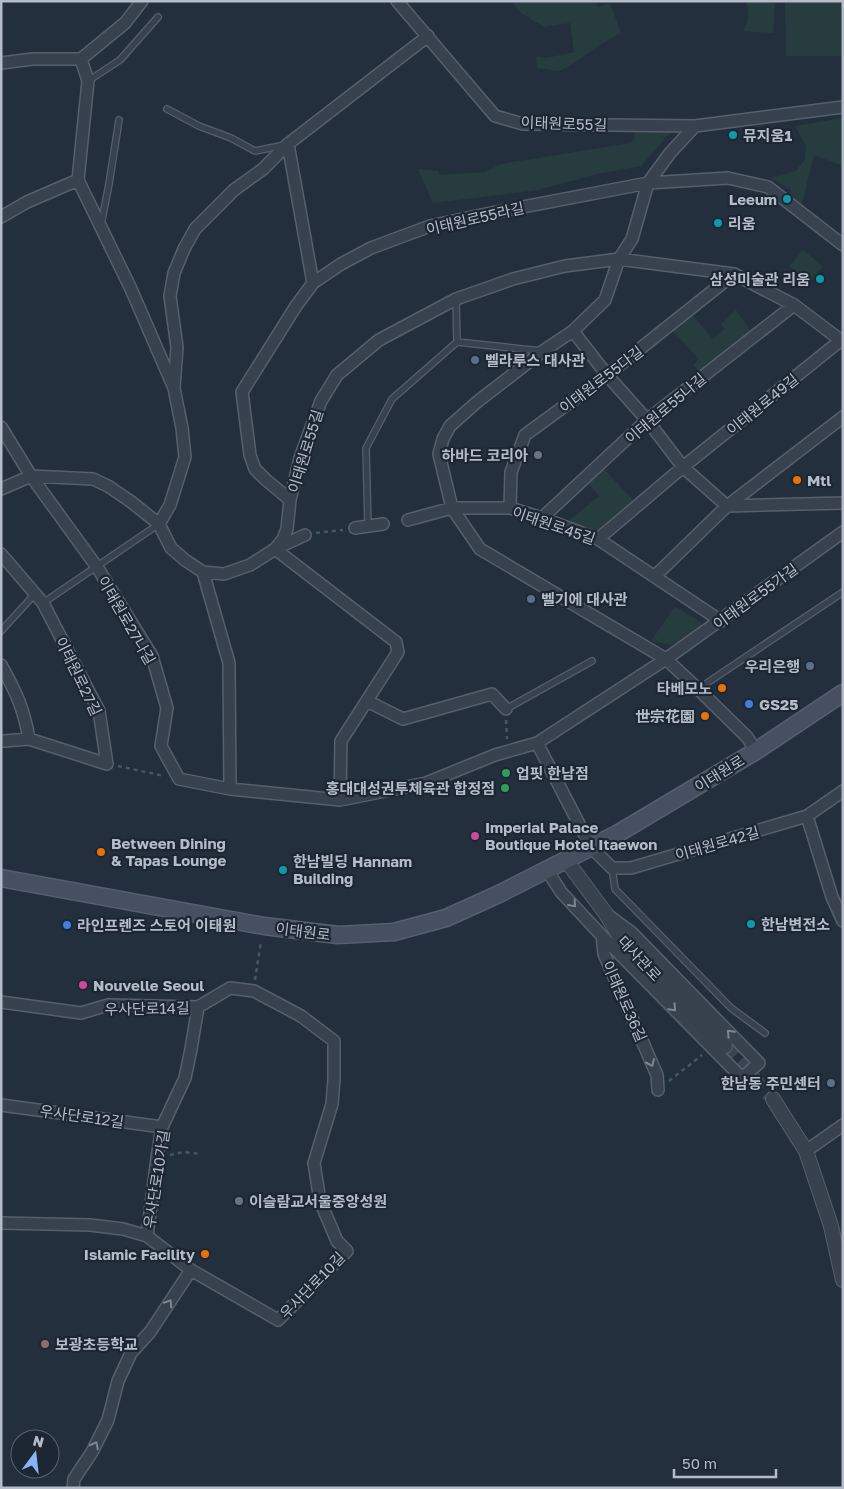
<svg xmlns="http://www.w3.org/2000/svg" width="844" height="1489" viewBox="0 0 844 1489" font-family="'Golos Text','Noto Sans KR',sans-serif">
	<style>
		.green { fill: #263c3f }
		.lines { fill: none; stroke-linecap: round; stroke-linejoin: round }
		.tertiary-tunnel { stroke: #3a4453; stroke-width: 14; stroke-dasharray: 14 7; stroke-linecap: butt }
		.service-casing { stroke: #565f6c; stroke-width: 8 }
		.minor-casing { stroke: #565f6c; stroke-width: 14 }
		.tertiary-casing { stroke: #565f6c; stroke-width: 16 }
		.secondary-casing { stroke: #565f6c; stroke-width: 19 }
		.path { stroke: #44595c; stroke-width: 2.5; stroke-dasharray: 4 4; stroke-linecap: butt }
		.service { stroke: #38414e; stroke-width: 5.5 }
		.minor { stroke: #38414e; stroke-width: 11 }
		.tertiary { stroke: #38414e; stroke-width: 14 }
		.secondary { stroke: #465061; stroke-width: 16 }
		.oneway { stroke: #7c8592 }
		.culture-dot { fill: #0f9aa8; stroke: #1d2633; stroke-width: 2 }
		.service-dot { fill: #5c6f8a; stroke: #1d2633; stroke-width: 2 }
		.worship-dot { fill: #6b7280; stroke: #1d2633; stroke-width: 2 }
		.food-dot { fill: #e8710a; stroke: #1d2633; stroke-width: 2 }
		.shop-dot { fill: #3f7fe0; stroke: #1d2633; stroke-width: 2 }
		.leisure-dot { fill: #2e9e5b; stroke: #1d2633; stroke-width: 2 }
		.hotel-dot { fill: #d1479c; stroke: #1d2633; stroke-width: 2 }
		.education-dot { fill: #8d6e63; stroke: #1d2633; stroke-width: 2 }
		.labels { text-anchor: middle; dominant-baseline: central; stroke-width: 4.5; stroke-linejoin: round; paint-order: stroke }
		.street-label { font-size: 15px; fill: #b4bcc9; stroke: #1d2633 }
		.poi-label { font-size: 15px; font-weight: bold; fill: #b4bcc9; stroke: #1d2633; text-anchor: start }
	</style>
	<rect width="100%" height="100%" fill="#242f3e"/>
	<path class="green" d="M511,1H595L598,7L610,3L621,33L598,46L571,65L559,71L537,68L536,56L546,58L574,52L570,23L544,27L521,13Z
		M745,1H772V3H775L773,33L743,31C749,22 750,11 745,1Z
		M785,1H843V56H786Z
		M843,118V166L814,155L802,204L790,197L791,190L771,178L796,171L805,159L806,146L795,126Z
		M633,129H674L666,137L641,166L597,174L538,190L433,203L418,169L438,171L440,175L485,172L501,164L631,143L635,137Z
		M803,250L823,266L810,282L789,266Z
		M736,310L751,331L699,372L694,365L698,360L695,355L671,329L691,313L713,339L725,329L721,324Z
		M602,467L633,500L595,533L569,521L573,517L599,496L586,481Z
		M675,606L702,623L698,629L672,645L651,641Z"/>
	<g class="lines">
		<path class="tertiary-tunnel" d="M725,1046L773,1099"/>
		<g class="service-casing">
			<path id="service" d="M88,81L120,60L158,17
				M167,109L199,126L231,138L255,151L285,145
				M101,225L109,184L119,120
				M457,342L542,351
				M368,526L366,448L392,399L457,342L456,299
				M43,603L159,524
				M1,631L34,595
				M698,689L843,592
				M506,709L592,661
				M612,868L615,889L731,1008L765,1033"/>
		</g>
		<g class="minor-casing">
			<path id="minor" d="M397,1L495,116L523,124L695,126
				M1,63L33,59H81L125,23L142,1
				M288,144L313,283
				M78,180L131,289L174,388L182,428L185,457L170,505L159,524
				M1,217L27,202L78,180L88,81L81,59
				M573,331L607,375L647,420L683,467L727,506L843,503
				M174,388L177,347L170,296L174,273L184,249L195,229L234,190L263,169L288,144L428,36
				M1,427L31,476L1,489
				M31,476L97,567L152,656L167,708L161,746L179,779L230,789L340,800L426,783L495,755L537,743L666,659L843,532
				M31,476L93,479L108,486L130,501L159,524L171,548L185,560L203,572L229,663L230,789
				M290,500L265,479L255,469L250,455L242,392L296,306L313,283L341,264L371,248L430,226L481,215L648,183L728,178L768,187L843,245
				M510,508L511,472L525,435L607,375L734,274
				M542,518L647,420L794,305
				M408,520L452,508H510L542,518L598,539L721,621
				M355,528L383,524
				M598,539L683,467L840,341
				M277,548L305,535
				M275,549L396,642L398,652L341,741L340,800
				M1,554L43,603L99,711L107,764L29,739L4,741
				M203,572L224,574L250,565L275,549L283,539L287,529L290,500L300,458L321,401L337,375L379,340L456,299L513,279L565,266L619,259L734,274L794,305L843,342
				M655,576L727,506L843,417
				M1,665C16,692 24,709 29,739
				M367,701L403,719L492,694L506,709
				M537,743L591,847L612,868H631L807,816L843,791
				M756,751L747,737L698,689L666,659L480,549L452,508L439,454L443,439L450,426L477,402L543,351L573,331L605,300L619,259L632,239L648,183L670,153L695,126L843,107
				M807,816L832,897L843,921
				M547,870L561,892L602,936L742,1078L759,1063L632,933L609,916
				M602,936L604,954L657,1075L658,1090
				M1,1002L81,1013L108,1005L198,1007L230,988L254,991L301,1016L334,1041V1079L332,1104L314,1163L320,1201L337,1241L347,1251L278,1320L191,1270L147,1236L123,1229L90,1225L1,1223
				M1,1105L162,1127
				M806,1151L843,1125
				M147,1236L157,1158L162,1127L185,1078L191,1049L198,1007
				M73,1488L74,1479L92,1452L108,1420L118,1381L131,1353L150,1332L191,1270"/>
		</g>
		<g class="tertiary-casing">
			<path id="tertiary" d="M566,860L606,914L621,939L725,1046
				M773,1099L806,1151L831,1226L843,1280"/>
		</g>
		<g class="secondary-casing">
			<path id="secondary" d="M1,878L264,926L338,935L394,932L446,918L499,894L617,834L756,751L843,693"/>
		</g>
		<path class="path" d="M316,533L343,530
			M506,720L507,739
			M118,766L164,776
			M255,980L261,941
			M669,1081L702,1055
			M170,1155L184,1152L201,1154"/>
		<use href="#service" class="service"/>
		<use href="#minor" class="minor"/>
		<use href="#tertiary" class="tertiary"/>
		<use href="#secondary" class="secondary"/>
	</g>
	<defs><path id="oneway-chevron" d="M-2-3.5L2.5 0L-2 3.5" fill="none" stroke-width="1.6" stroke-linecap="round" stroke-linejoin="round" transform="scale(1.25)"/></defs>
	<g class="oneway">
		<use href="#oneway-chevron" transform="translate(573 904) rotate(48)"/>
		<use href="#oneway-chevron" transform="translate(673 1008) rotate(46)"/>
		<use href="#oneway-chevron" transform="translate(730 1033) rotate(-134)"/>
		<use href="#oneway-chevron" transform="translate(651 1063) rotate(66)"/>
		<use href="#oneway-chevron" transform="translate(169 1303) rotate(-57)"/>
		<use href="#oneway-chevron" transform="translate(95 1445) rotate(-63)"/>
	</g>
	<g class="culture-dot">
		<circle cx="733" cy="135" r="5"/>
		<circle cx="787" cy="199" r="5"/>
		<circle cx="718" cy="223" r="5"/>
		<circle cx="820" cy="279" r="5"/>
		<circle cx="283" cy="870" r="5"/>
		<circle cx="751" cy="924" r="5"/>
	</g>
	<g class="service-dot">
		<circle cx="475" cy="360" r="5"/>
		<circle cx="531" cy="599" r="5"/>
		<circle cx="810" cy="666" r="5"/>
		<circle cx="831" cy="1083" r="5"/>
	</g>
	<g class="worship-dot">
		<circle cx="538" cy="455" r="5"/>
		<circle cx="239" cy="1201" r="5"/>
	</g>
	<g class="food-dot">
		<circle cx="797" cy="480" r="5"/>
		<circle cx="722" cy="688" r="5"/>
		<circle cx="705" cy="716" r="5"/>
		<circle cx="101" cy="852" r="5"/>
		<circle cx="205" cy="1254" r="5"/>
	</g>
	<g class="shop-dot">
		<circle cx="749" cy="704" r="5"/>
		<circle cx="67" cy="925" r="5"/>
	</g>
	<g class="leisure-dot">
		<circle cx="506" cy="773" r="5"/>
		<circle cx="505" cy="788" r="5"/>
	</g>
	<g class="hotel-dot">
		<circle cx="475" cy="836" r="5"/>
		<circle cx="83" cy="985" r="5"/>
	</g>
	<circle class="education-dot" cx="45" cy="1344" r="5"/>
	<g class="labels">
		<g class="street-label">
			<text transform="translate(564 123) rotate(2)">이태원로55길</text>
			<text transform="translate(475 218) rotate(-13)">이태원로55라길</text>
			<text transform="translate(601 379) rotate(-37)">이태원로55다길</text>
			<text transform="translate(762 404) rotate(-39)">이태원로49길</text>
			<text transform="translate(665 408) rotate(-40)">이태원로55나길</text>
			<text transform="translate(305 451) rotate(-73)">이태원로55길</text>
			<text transform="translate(554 525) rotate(19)">이태원로45길</text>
			<text transform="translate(755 596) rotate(-36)">이태원로55가길</text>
			<text transform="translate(127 620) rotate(60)">이태원로27나길</text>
			<text transform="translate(79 676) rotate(64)">이태원로27길</text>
			<text transform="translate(719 773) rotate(-32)">이태원로</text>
			<text transform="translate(717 843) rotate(-16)">이태원로42길</text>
			<text transform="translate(303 931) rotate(7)">이태원로</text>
			<text transform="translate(640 958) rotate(47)">대사관로</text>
			<text transform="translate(625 1001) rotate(66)">이태원로36길</text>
			<text transform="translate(147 1008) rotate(-1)">우사단로14길</text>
			<text transform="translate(82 1116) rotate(8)">우사단로12길</text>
			<text transform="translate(156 1179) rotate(-81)">우사단로10가길</text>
			<text transform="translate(312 1285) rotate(-46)">우사단로10길</text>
		</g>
		<g class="poi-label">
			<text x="743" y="135">뮤지움1</text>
			<text x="777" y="199" text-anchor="end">Leeum</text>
			<text x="728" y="223">리움</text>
			<text x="810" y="279" text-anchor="end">삼성미술관 리움</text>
			<text x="485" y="360">벨라루스 대사관</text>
			<text x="528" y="455" text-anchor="end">하바드 코리아</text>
			<text x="807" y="480">Mtl</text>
			<text x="541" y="599">벨기에 대사관</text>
			<text x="800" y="666" text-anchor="end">우리은행</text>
			<text x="712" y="688" text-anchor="end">타베모노</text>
			<text x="759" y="704">GS25</text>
			<text x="695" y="716" text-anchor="end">世宗花園</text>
			<text x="516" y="773">업핏 한남점</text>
			<text x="495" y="788" text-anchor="end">홍대대성권투체육관 합정점</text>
			<text x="485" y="827">Imperial Palace<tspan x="485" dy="17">Boutique Hotel Itaewon</tspan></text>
			<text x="111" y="843">Between Dining<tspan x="111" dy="17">&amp; Tapas Lounge</tspan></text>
			<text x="293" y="861">한남빌딩 Hannam<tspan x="293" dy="17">Building</tspan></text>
			<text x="761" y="924">한남변전소</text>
			<text x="77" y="925">라인프렌즈 스토어 이태원</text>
			<text x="93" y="985">Nouvelle Seoul</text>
			<text x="821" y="1083" text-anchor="end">한남동 주민센터</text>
			<text x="249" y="1201">이슬람교서울중앙성원</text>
			<text x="195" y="1254" text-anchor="end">Islamic Facility</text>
			<text x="55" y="1344">보광초등학교</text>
		</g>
	</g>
	<rect width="844" height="1489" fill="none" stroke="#b4bcc9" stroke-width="5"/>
	<g transform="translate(35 1454) rotate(15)"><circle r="24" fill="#1d2633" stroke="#59626f"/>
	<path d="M0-4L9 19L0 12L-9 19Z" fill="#8ab4f8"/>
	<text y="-8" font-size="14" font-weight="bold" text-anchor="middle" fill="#b4bcc9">N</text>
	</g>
	<path d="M674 1469v8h102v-8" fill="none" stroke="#b4bcc9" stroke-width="2.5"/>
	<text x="682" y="1469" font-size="15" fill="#b4bcc9" stroke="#1d2633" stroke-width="4" paint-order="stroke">50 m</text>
</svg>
